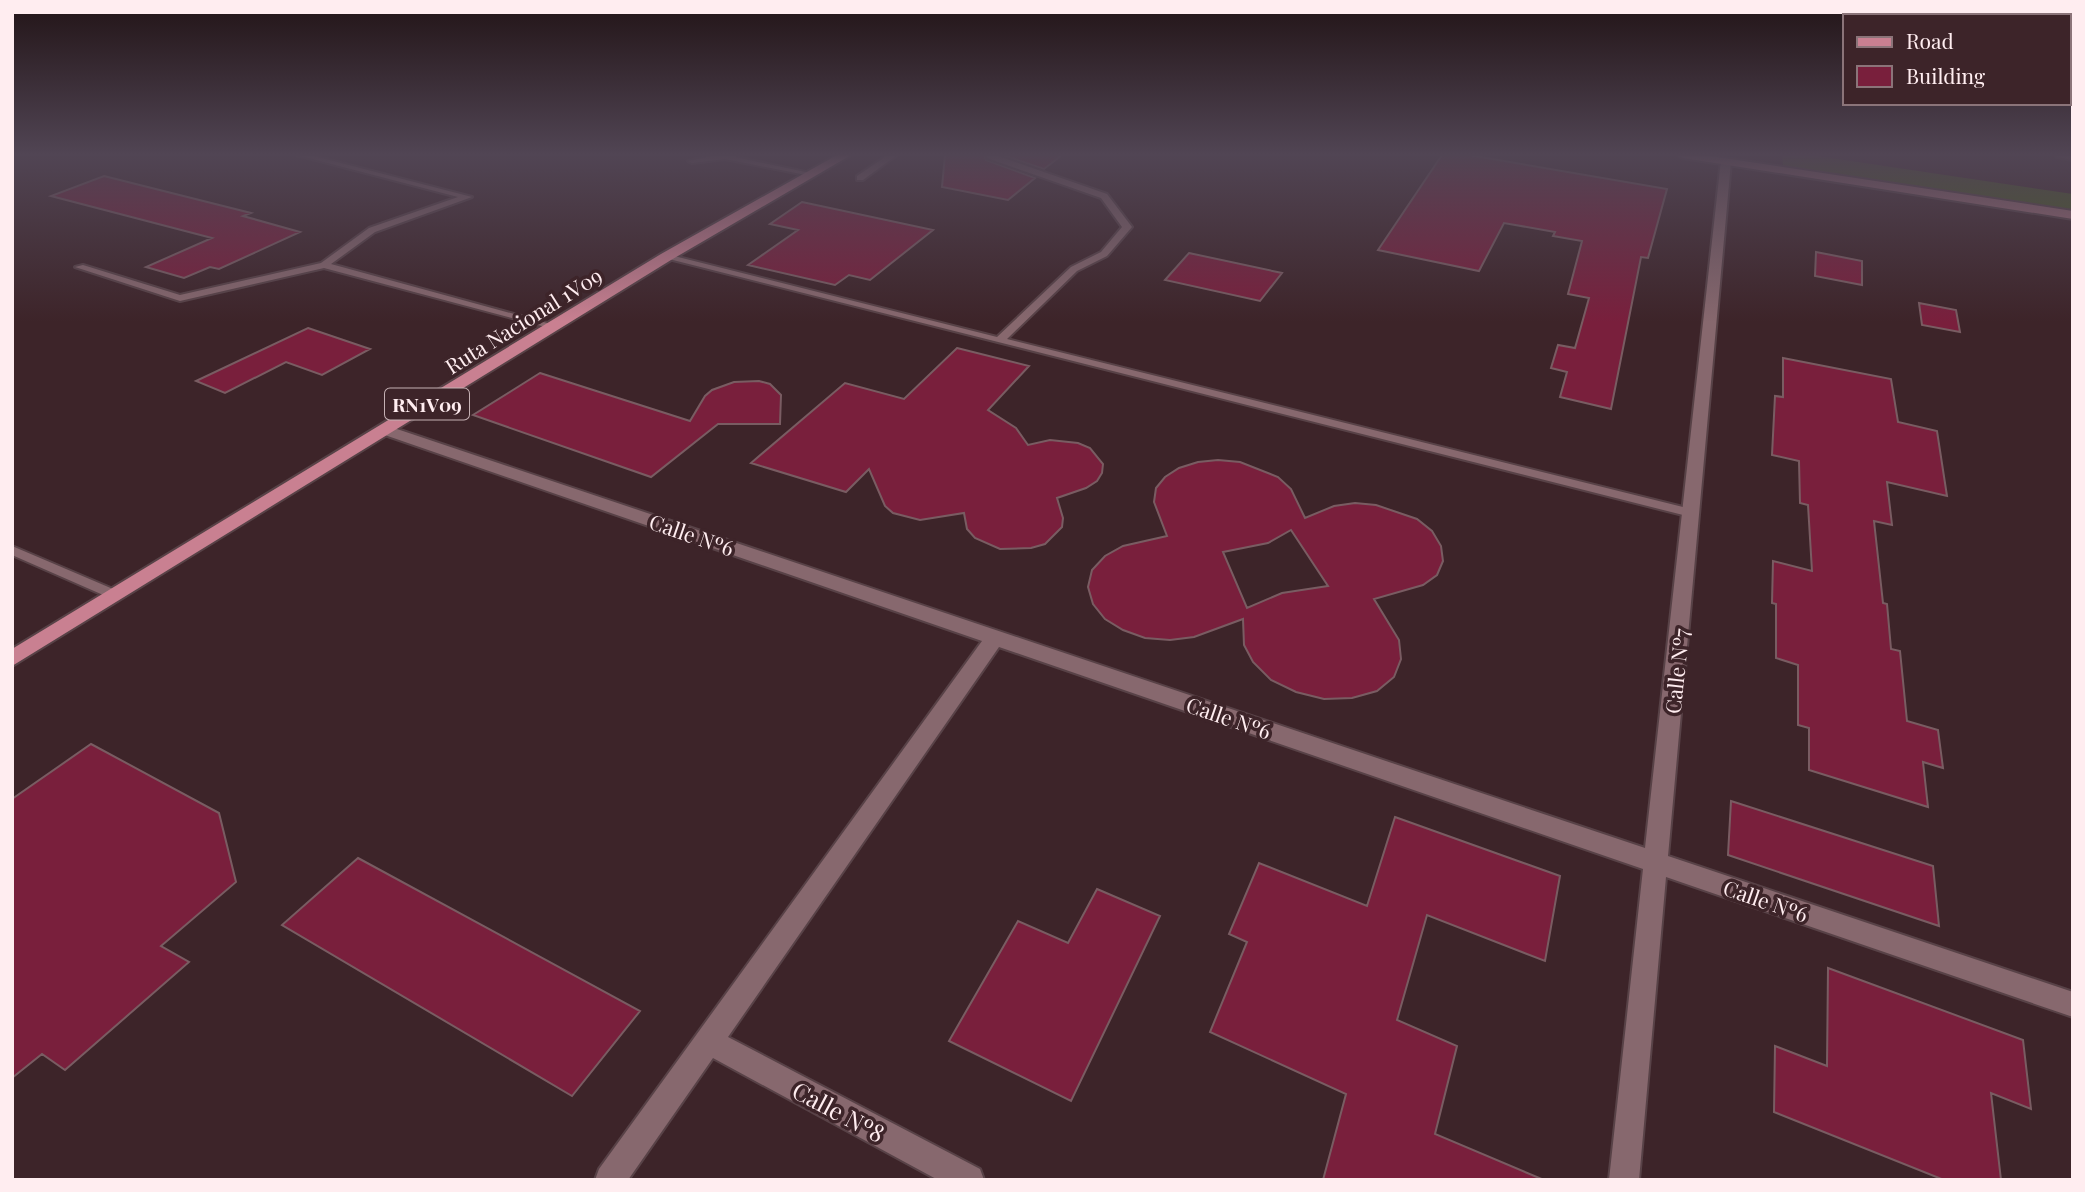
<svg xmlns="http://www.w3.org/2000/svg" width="2085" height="1192" viewBox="0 0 2085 1192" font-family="'Playfair Display',serif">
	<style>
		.forest { fill: #45601b }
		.building { fill: #791f3c; stroke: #795c62; stroke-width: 2; fill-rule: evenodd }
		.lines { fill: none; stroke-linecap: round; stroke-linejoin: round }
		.service-casing { stroke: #584247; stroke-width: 4 }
		.minor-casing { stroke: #584247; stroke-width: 4 }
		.secondary-casing { stroke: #584247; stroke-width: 4 }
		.primary-casing { stroke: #584247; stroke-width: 4 }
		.service { fill: #87686e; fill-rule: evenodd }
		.minor { fill: #87686e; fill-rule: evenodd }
		.secondary { fill: #a8747f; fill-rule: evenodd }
		.primary { fill: #c98091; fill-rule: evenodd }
		.labels { text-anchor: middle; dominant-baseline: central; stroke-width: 7; stroke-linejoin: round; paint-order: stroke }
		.shield { fill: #3d2429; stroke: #c5b1b4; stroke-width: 2 }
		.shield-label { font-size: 19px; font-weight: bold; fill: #ffedf0 }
		.street-label { font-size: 21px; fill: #ffedf0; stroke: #3d2429 }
		.near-street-label { font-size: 24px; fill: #ffedf0; stroke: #3d2429 }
	</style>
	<rect width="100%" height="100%" fill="#3d2429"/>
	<path class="forest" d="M1782,155H1811L2073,194V211L1783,166Z"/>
	<path class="building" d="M945,155H984L986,160L1035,178L1008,200L942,187Z
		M1003,155H1062L1044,169Z
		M1442,155H1469L1667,189L1648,258L1641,257L1611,409L1560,397L1567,372L1551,368L1558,345L1575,348L1589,298L1568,294L1582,241L1553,236L1555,232L1504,223L1479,271L1378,250Z
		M104,176L251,213L243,216L300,232L219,269L210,267L184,278L146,267L212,238L51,196Z
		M802,202L933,230L870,280L849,275L835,285L748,265L798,230L770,224Z
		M1816,252L1862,261V285L1815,276Z
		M1189,253L1282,273L1260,301L1165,280Z
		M1919,303L1956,310L1960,332L1922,325Z
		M308,328L370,349L322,375L286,362L225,393L196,381Z
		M957,348L1029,366L988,410L1016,428L1028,445L1050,440L1078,443L1090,448L1103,464L1102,473L1097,481L1086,488L1057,498L1063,518L1062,527L1045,544L1031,548L1000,549L975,538L967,529L964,513L920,520L893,513L885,506L869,469L846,492L751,463L845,383L904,399Z
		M1783,358L1891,379L1898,422L1937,431L1947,496L1887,482L1892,525L1874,521L1883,603L1887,604L1891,649L1900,651L1907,721L1938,730L1943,768L1923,762L1928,807L1809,770V728L1798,725V665L1776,658V604L1772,603L1773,561L1812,571L1808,505L1800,503L1799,461L1772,455L1775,396L1783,397Z
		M540,373L690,421L705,396L712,390L734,382L759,381L770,384L781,395L780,424H718L651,477L473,415Z
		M1218,460L1240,462L1278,477L1291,489L1305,518L1334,506L1355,503L1376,505L1417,519L1432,531L1441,546L1443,561L1437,575L1423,585L1374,599L1399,640L1401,659L1394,677L1377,691L1352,698L1324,699L1296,692L1271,680L1253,662L1244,645L1243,619L1194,637L1170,640L1145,638L1123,630L1105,619L1093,604L1088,587L1092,570L1105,556L1123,546L1167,536L1154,502L1156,488L1165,477L1179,468L1198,462ZM1291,530L1328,586L1282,593L1247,608L1223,552L1268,543Z
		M91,744L219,813L236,882L161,946L189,962L65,1070L42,1054L12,1078V799Z
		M1731,801L1933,866L1939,926L1728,855Z
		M1395,817L1560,876L1545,961L1427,915L1397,1020L1457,1046L1435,1134L1544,1180H1323L1346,1094L1210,1032L1247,942L1229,934L1259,863L1367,906Z
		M358,858L640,1011L572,1096L282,925Z
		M1097,889L1160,916L1071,1101L949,1041L1018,921L1068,943Z
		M1828,968L2023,1040L2031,1109L1991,1093L2001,1180H1944L1774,1112L1775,1046L1827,1066Z"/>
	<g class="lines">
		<g class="service-casing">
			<path id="service" d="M297,155H310L472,197L375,232L331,264L558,326L553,329L324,268L180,301L75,267L83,265L180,295L321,263L369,228L458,197Z
				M717,155H737L735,157L815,174L811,176L725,159L692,163L688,161Z
				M888,155H897L863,180H857V176Z
				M987,155H995L1107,194L1132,227L1107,256L1077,271L1007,339L1691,509L1697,513L1691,517L661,257L666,254L997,337L1071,267L1101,252L1122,227L1101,198L987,158Z
				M12,546L120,592L122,595L120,598H110L12,555Z"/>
		</g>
		<g class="minor-casing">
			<path id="minor" d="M2056,155H2073V160L2057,157Z
				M1721,160L1731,162L1668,856L2073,992V1017L1666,877L1639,1180H1609L1643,869L999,647L728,1037L980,1169L984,1180H938L713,1058L628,1180H595L599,1169L982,641L379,433L377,430L379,427H391L1645,848Z"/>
		</g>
		<g class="secondary-casing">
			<path id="secondary" d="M1677,155H1704L2073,211V219L1683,158Z"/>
		</g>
		<g class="primary-casing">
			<path id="primary" d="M837,155H851L671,260L12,666V649L661,254Z"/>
		</g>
		<use href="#service" class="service"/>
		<use href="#minor" class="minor"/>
		<use href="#secondary" class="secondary"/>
		<use href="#primary" class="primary"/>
	</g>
	<linearGradient id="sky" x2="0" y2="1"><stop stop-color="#221417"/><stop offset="0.48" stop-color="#514554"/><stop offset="1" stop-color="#514554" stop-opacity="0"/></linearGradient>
	<rect width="2085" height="322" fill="url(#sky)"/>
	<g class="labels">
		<rect class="shield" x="385" y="388.5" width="84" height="31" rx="5"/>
		<g class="shield-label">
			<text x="427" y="404">RN1V09</text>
		</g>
		<g class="street-label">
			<text transform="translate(523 320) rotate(-32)">Ruta Nacional 1V09</text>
			<text transform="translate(692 534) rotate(19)">Calle Nº6</text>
			<text transform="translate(1676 671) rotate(-84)">Calle Nº7</text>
			<text transform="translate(1229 717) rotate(19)">Calle Nº6</text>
			<text transform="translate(1766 900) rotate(19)">Calle Nº6</text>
		</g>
		<g class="near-street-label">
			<text transform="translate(839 1111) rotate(28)">Calle Nº8</text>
		</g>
	</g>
	<rect width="2085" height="1192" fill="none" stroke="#ffedf0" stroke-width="28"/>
	<rect x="1843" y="14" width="228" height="91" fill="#3d2429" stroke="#8b7479" stroke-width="2"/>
	<rect x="1857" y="37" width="35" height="10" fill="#c98091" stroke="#8b7479" stroke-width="2"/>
	<text x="1906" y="49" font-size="21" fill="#ffedf0">Road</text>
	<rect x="1857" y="66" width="35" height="21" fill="#791f3c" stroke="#8b7479" stroke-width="2"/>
	<text x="1906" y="84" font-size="21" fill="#ffedf0">Building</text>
</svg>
